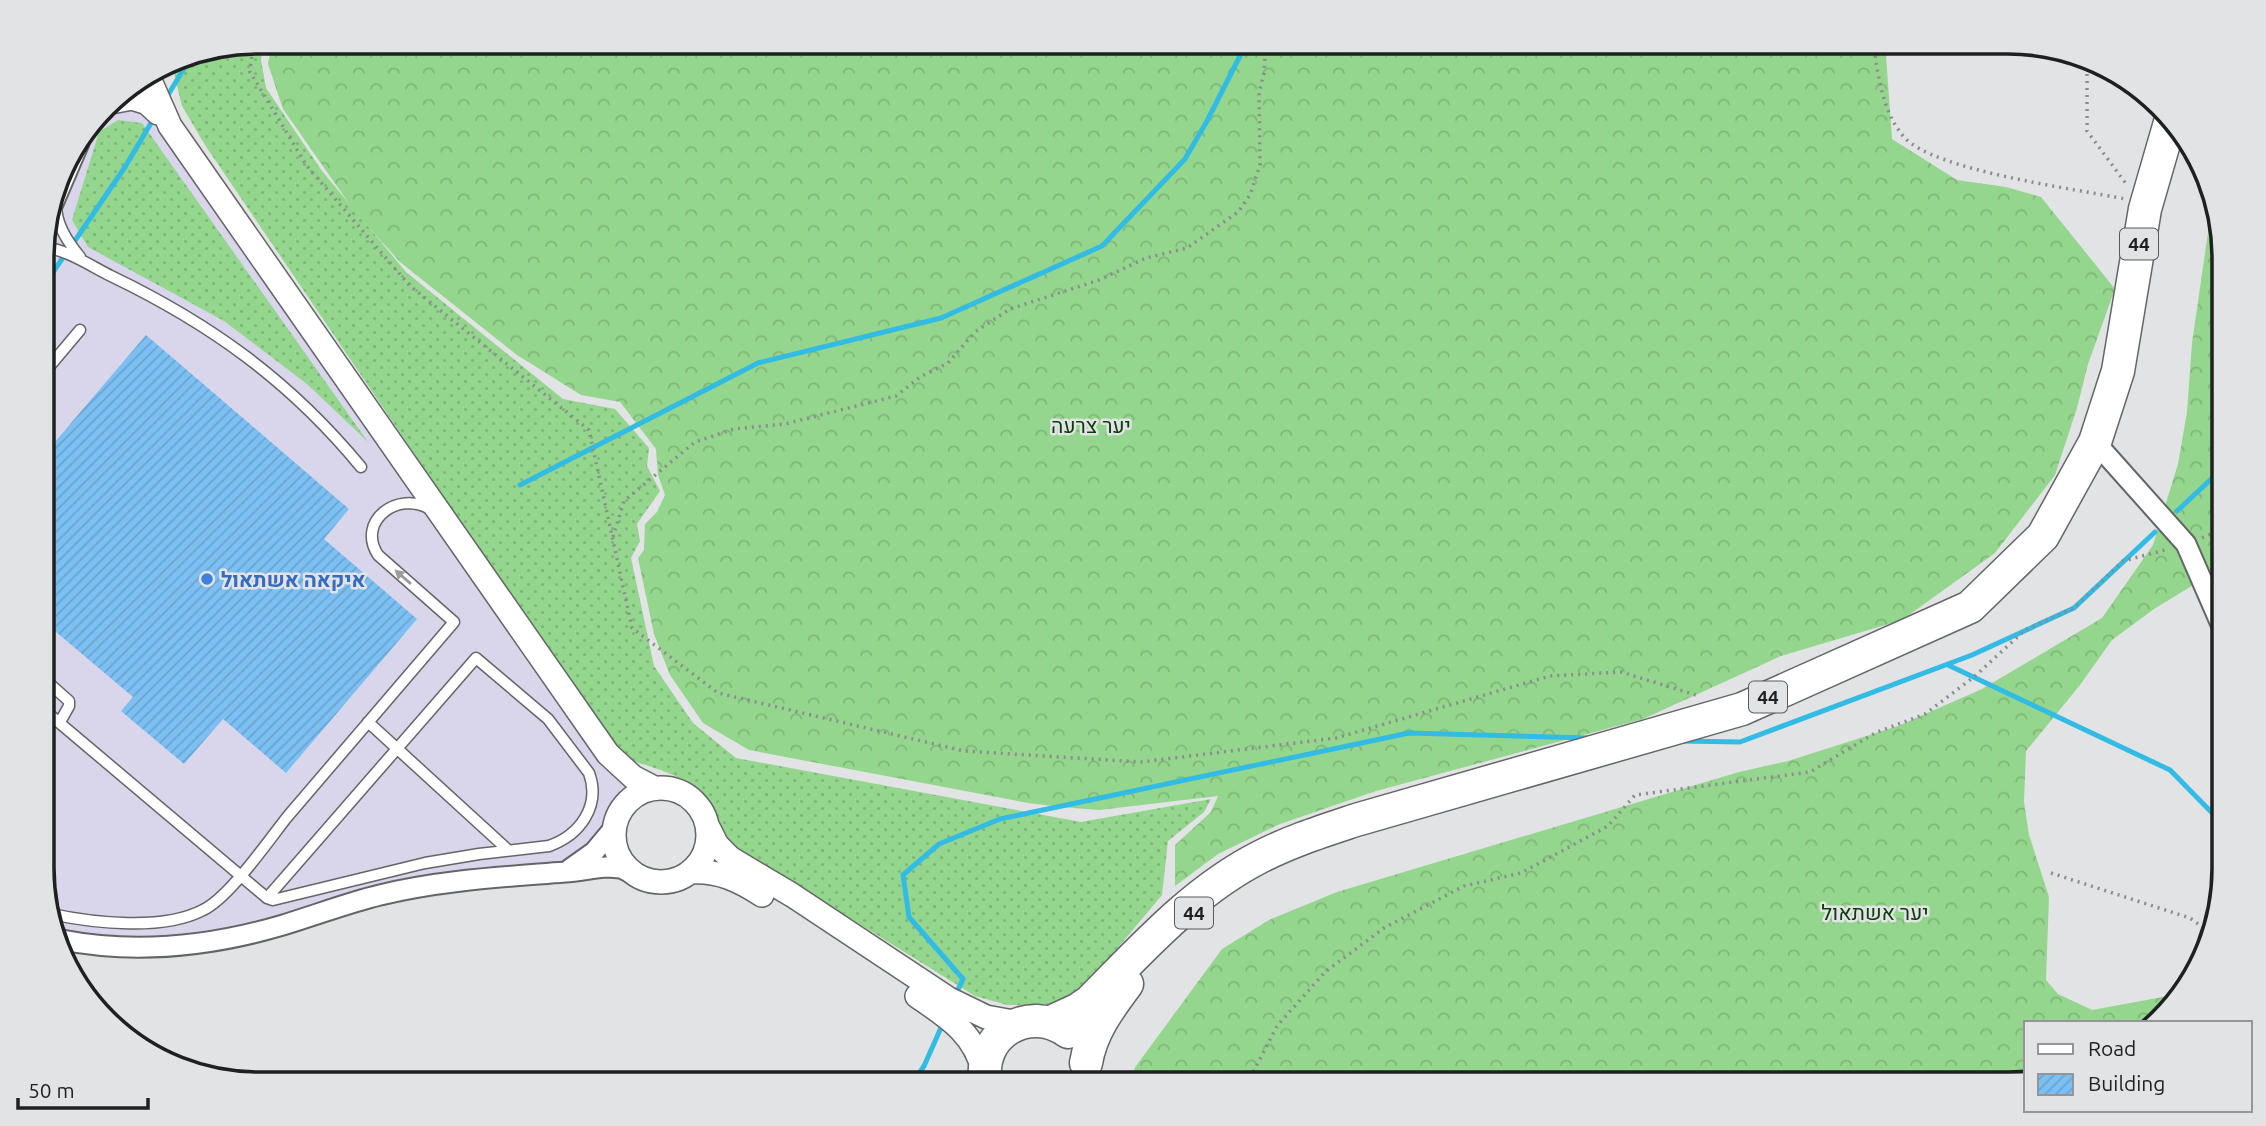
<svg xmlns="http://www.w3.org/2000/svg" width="2266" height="1126" viewBox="0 0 2266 1126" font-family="Ubuntu,Heebo,sans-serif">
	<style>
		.commercial { fill: #d9d6eb }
		.grass { fill: url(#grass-dots) }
		.forest { fill: url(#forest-crowns) }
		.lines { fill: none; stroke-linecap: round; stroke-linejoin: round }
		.stream { stroke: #32bbe4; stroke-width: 5 }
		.building { fill: url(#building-hatch) }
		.service-casing { stroke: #646566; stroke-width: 13 }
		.minor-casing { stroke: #646566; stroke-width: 23 }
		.tertiary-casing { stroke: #646566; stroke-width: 26 }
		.trunk-casing { stroke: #646566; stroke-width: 35 }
		.path { stroke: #8b8c8d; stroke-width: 3.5; stroke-dasharray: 2 5; stroke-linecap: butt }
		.service { stroke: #fff; stroke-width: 10 }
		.minor { stroke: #fff; stroke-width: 19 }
		.tertiary { stroke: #fff; stroke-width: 23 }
		.trunk { stroke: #fff; stroke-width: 32 }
		.oneway { fill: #9a9b9b }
		.shop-dot { fill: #3f7fe0; stroke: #e1e3e4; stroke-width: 2.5 }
		.labels { text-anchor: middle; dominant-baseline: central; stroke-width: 5; stroke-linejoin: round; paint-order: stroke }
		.shield { fill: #e1e3e4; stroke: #595a5b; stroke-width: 2 }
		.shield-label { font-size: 19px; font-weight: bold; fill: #1f2020 }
		.park-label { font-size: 21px; fill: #0d3d0a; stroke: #e1e3e4 }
		.shop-label { font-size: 21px; font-weight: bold; fill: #366cbe; stroke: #e1e3e4; text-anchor: start }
		.rim { fill: none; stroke: #1f2020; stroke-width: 3.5 }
	</style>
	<defs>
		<pattern id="grass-dots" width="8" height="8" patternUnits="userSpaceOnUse" patternTransform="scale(1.75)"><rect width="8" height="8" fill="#94d68d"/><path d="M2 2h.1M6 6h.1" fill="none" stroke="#7fb779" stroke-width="1.8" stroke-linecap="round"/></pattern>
		<pattern id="forest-crowns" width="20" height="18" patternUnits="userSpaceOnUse" patternTransform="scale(1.75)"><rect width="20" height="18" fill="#94d68d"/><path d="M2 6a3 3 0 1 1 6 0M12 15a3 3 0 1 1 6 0" fill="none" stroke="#7fb779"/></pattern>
		<pattern id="building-hatch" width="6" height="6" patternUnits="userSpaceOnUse" patternTransform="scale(1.75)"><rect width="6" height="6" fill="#7cbff2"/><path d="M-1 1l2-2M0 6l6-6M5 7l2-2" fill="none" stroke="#6ba4cf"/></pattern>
	</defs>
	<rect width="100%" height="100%" fill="#e1e3e4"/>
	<path class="commercial" d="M158,69L176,115L612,746L625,789L627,815L606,855L562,878L414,900L361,910L278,938L202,953L133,954L66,951L44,897L42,243L64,163L115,96Z"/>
	<path class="grass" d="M258,42H264L261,60L266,88L322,171L406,272L563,399L615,409L649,448L647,466L660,491L637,524L640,541L631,558L654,666L693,723L736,758L1081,822L1211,799L1204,812L1168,841L1162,895L1084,988L1065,1001L1041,1005H1007L975,996L728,842C704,779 680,776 620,757L205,145L182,106L171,61L176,58Z
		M118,120L142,123L368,442L307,384L224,321L88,247L72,220L99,132Z"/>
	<path class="forest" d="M272,42H1885L1892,139L1957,180L2006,187L2041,197L2115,289L2088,364L2077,408L2055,475L1995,553L1902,620L1781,656L1643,719L1376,791L1280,824L1218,854L1175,886V845L1211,812L1218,796L1099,810L1062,807L1028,803L749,750L703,723L670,675L654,634L638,558L644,550L645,524L657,512L665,495L658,475L656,449L620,402L581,395L517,355L400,262L355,212L283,109L268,64Z
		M2212,205L2222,230L2223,596L2213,573L2154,609L2112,640L2080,685L2026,751L2024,802L2029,835L2049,897L2046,980L2058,994L2092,1010L2174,995L2150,1023H2026V1082L2022,1084H1131L1132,1073L1136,1066L1222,949L1269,920L1337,892L1739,772L1788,761L1898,726L1982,689L2102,618L2153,545L2178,464L2187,412L2192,343Z"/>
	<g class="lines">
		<path class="stream" d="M165,100L192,55
			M2151,103L2157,111
			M2179,143L2197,169
			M72,245L125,167L154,118
			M43,287L66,253
			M520,485L758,363L941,318L1102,246L1185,159L1207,121L1247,42
			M2177,511L2223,468
			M1948,665L2170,770L2224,825
			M1682,741L1740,742L1972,655L2074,608L2155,532
			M955,996L963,979L909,917L903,875L939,844L1000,819L1409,733L1589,738
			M912,1084L924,1066L944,1021"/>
	</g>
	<path class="building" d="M146,335L349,509L324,539L417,619L286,773L223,719L184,764L121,711L133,697L43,621V456Z"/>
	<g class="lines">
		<g class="service-casing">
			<path id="service" d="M56,202C55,223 67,241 80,257
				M43,247C68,250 89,265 111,276C211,324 290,381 361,467
				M43,374L80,330
				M43,678L69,701V706L60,722
				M43,709L267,898L273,900L425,863L479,854L549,846C580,835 601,806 589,773L548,719L476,658L267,898
				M368,722L508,850
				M51,914C94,923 163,931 203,910C229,898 268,841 288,816C343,751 399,687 454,622L378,555C356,521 398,490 430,509"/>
		</g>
		<g class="minor-casing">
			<path id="minor" d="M52,206L79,143
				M2095,442L2186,544L2223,629
				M570,869L594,852L614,828
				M62,940C135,954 212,946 283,925C316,915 347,903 380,895C441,880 503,877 565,872C579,871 593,868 607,867L621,868L634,874"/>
		</g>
		<g class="tertiary-casing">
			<path id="tertiary" d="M148,76L170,126L608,754L633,777L654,788
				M130,87L158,113
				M111,102L132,98L148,103
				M614 835a47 47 0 1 1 94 0a47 47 0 1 1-94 0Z
				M708,827L717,845L730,858L792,895L949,999L986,1017L1018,1023
				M690,872C718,870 739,880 762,895
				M917,996C949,1018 974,1033 984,1072"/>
		</g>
		<g class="trunk-casing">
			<path id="trunk" d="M1051,1022L1077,1010L1089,1002C1142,949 1193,891 1260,857C1291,841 1323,831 1356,820L1742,709L1970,607L2043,536L2095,442L2118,371L2145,209L2171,119
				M1086,1063C1091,1032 1109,1008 1127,984
				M986,1084C976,1035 1029,1003 1068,1032"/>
		</g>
		<path class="path" d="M1873,42C1878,74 1882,112 1904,137C1934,171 2077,189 2125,199
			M253,43L250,72L307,166L410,286L589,430L632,628L718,693L964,751L1141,762L1336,738L1550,676L1621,672L1699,696
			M2087,60V131L2127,185
			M613,537L624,501L695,442L734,429L785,424L896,396L920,377L948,363L975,332L1010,309L1099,280L1146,258L1187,248L1238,212L1250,195L1260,165L1259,93L1264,73L1266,42
			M2202,538L2223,529
			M2051,873L2190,918L2209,932
			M1247,1084L1277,1026L1325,972L1384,928L1464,886L1521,873L1608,826L1635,795L1810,772L1875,733L1925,714L1974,677L2025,630L2074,608L2123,561L2169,549"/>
		<use href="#service" class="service"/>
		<use href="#minor" class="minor"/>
		<use href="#tertiary" class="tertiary"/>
		<use href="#trunk" class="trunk"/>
	</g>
	<defs><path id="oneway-solid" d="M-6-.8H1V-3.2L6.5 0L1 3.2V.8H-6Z" transform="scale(1.75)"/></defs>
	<use class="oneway" href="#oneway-solid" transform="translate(403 577) rotate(-139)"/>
	<circle class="shop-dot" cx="207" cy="579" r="7"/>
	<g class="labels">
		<g class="shield">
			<rect x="2120" y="228.5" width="38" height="31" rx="5"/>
			<rect x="1749" y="681.5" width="38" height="31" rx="5"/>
			<rect x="1175" y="897.5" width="38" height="31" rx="5"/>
		</g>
		<g class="shield-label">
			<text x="2139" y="244">44</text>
			<text x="1768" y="697">44</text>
			<text x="1194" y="913">44</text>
		</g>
		<g class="park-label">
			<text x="1091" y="425">יער צרעה</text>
			<text x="1875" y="912">יער אשתאול</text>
		</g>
		<g class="shop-label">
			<text x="221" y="579">איקאה אשתאול</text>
		</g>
	</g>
	<path d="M0 0H2266V1126H0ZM258 54H2008A204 204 0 0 1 2212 258V868A204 204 0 0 1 2008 1072H258A204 204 0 0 1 54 868V258A204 204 0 0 1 258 54Z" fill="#e1e3e4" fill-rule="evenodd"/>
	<path class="rim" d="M258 54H2008A204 204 0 0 1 2212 258V868A204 204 0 0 1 2008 1072H258A204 204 0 0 1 54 868V258A204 204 0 0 1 258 54Z"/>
	<rect x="2024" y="1021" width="228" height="91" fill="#e1e3e4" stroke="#939596" stroke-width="2"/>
	<rect x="2038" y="1044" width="35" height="10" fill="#ffffff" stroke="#939596" stroke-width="2"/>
	<text x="2088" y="1056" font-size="21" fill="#1f2020">Road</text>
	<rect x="2038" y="1074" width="35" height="21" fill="url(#building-hatch)" stroke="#939596" stroke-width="2"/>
	<text x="2088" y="1091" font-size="21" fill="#1f2020">Building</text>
	<path d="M18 1098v10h130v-10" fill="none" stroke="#1f2020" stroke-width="3.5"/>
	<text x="28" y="1098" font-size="21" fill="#1f2020" stroke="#e1e3e4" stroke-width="5" paint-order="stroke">50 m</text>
</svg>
